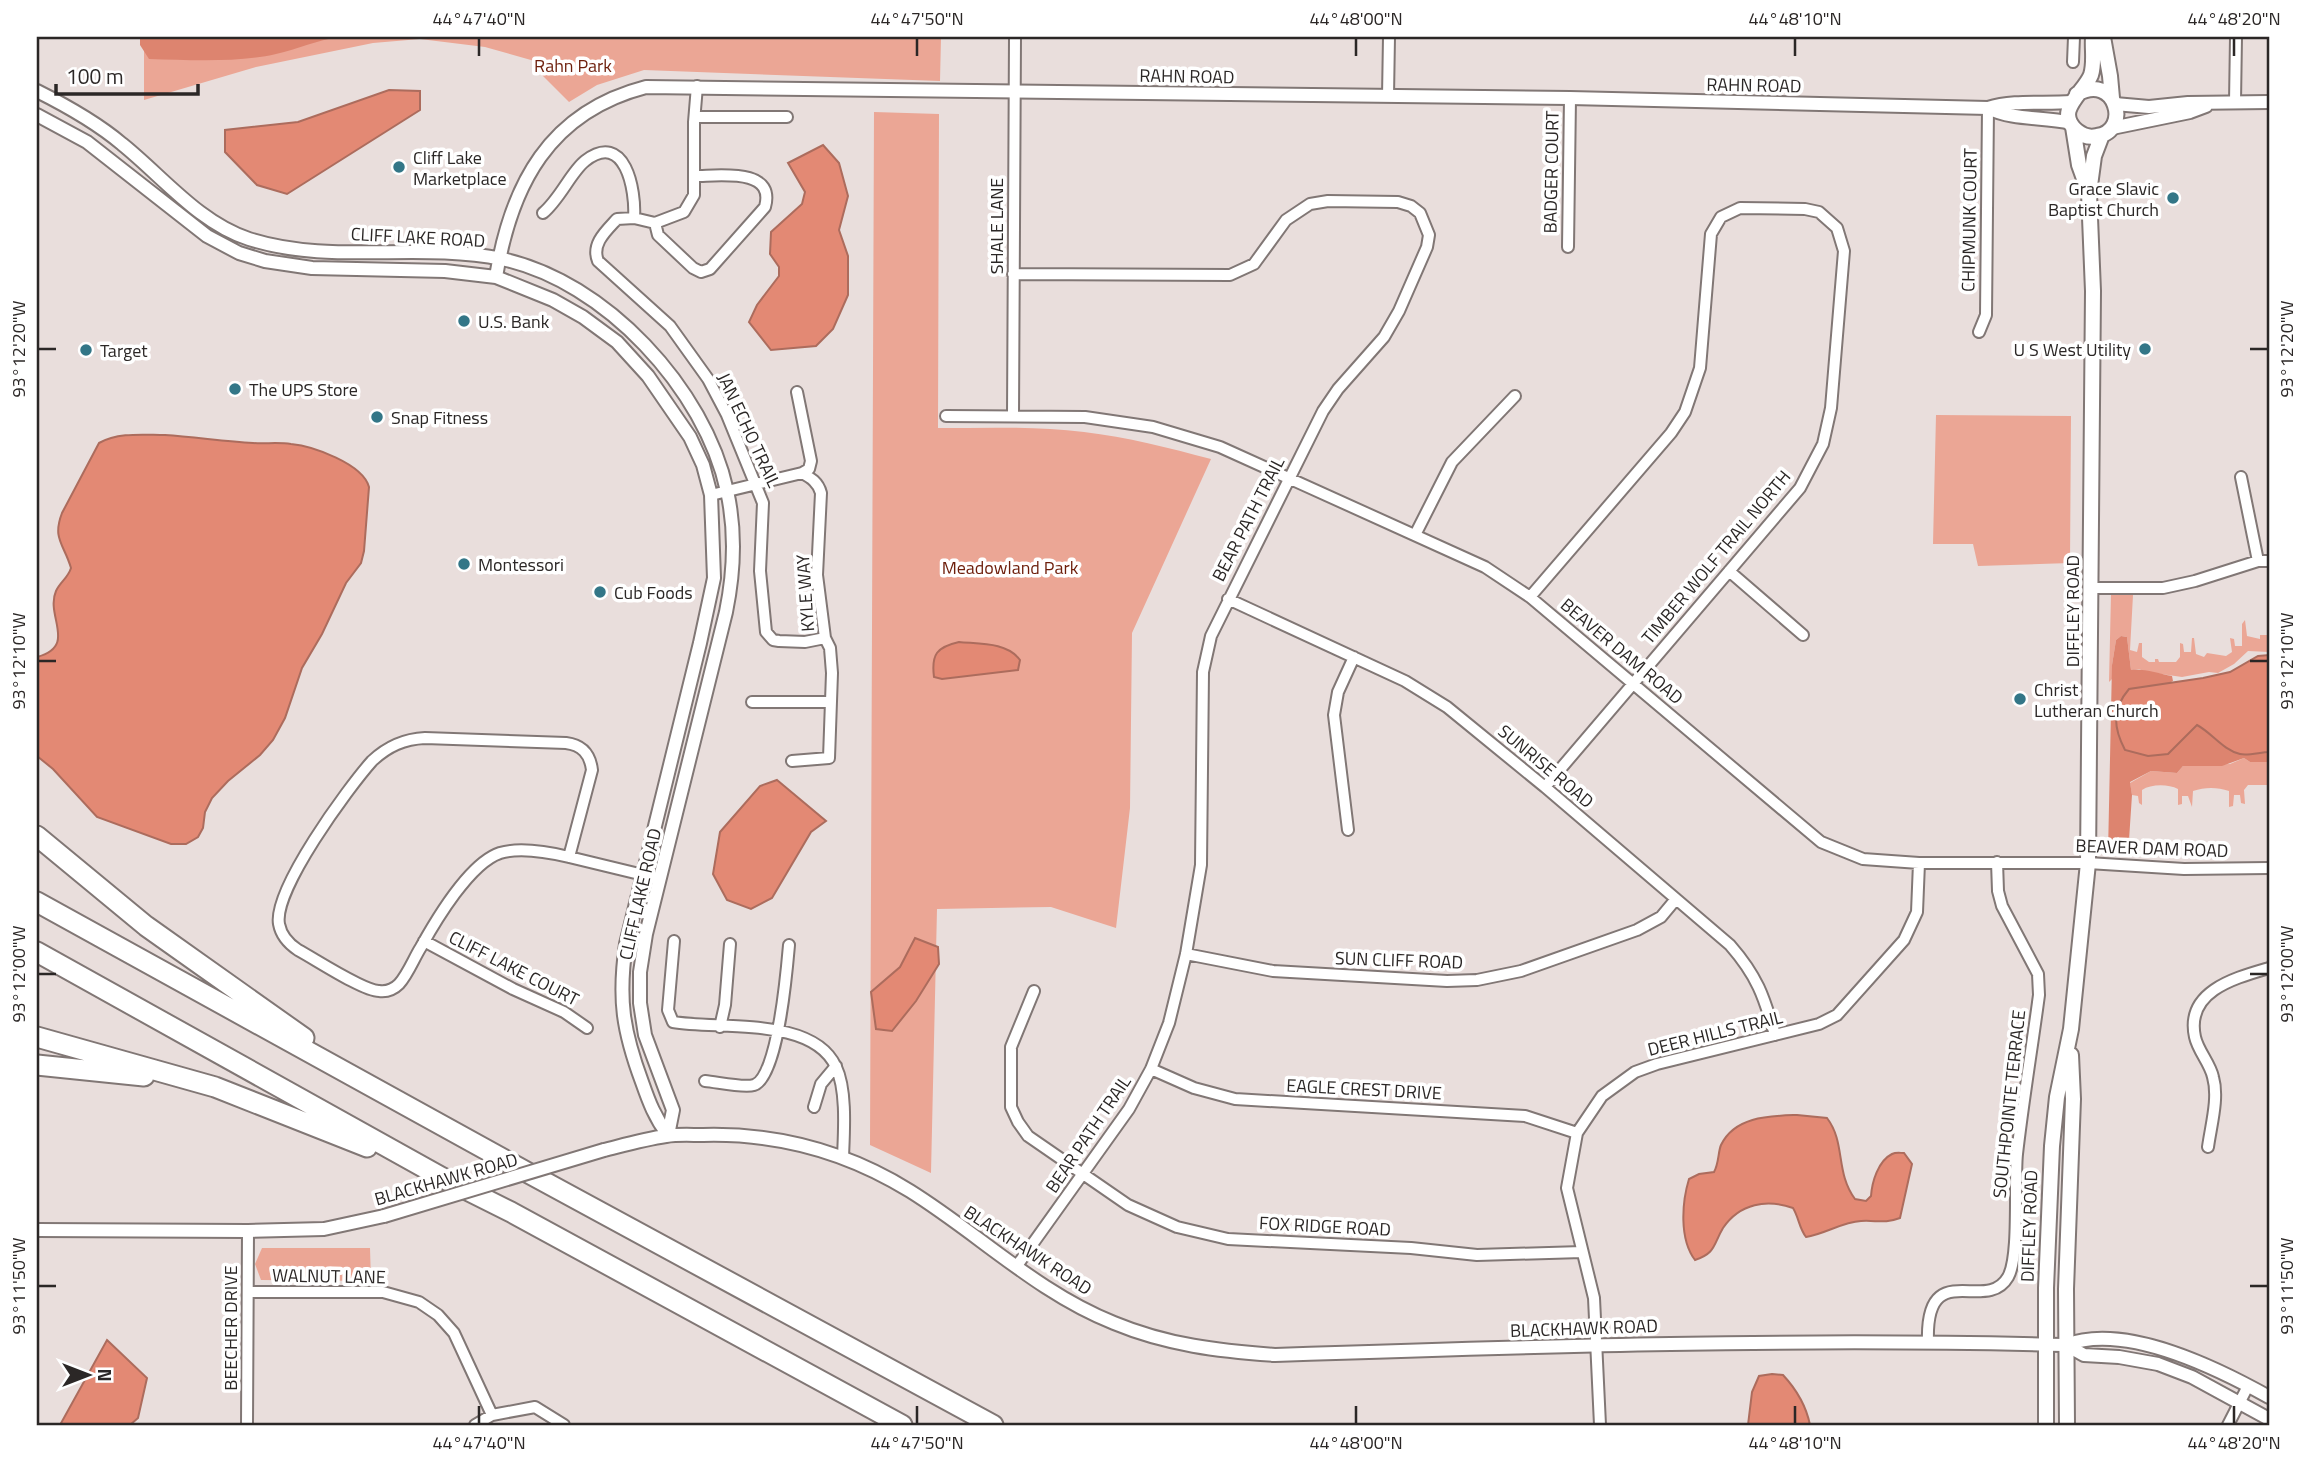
<svg xmlns="http://www.w3.org/2000/svg" width="2306" height="1462" viewBox="0 0 2306 1462" font-family="'Titillium Web',sans-serif">
	<style>
		.green { fill: #eba695 }
		.forest { fill: #dd846f }
		.water { fill: #e38974; stroke: #ac6c5d; stroke-width: 2 }
		.lines { fill: none; stroke-linecap: round; stroke-linejoin: round }
		.minor-casing { stroke: #817775; stroke-width: 14 }
		.tertiary-casing { stroke: #817775; stroke-width: 16 }
		.secondary-casing { stroke: #817775; stroke-width: 18 }
		.motorway-casing { stroke: #817775; stroke-width: 23 }
		.minor { stroke: #fff; stroke-width: 10 }
		.tertiary { stroke: #fff; stroke-width: 12 }
		.secondary { stroke: #fff; stroke-width: 14 }
		.motorway { stroke: #fff; stroke-width: 19 }
		.tertiary-bridge-casing { stroke: #817775; stroke-width: 16; stroke-linecap: butt }
		.tertiary-bridge { stroke: #fff; stroke-width: 12 }
		.ticks { fill: none; stroke: #2b2726; stroke-width: 2.5 }
		.poi-dot { fill: #337687; stroke: #fff; stroke-width: 2.5 }
		.labels { text-anchor: middle; dominant-baseline: central; stroke-width: 7; stroke-linejoin: round; paint-order: stroke }
		.park-label { font-size: 18px; fill: #6d1e0b; stroke: #fff }
		.street-label { font-size: 18px; fill: #2b2726; stroke: #fff }
		.poi-label { font-size: 18px; fill: #2b2726; stroke: #fff; text-anchor: start }
		.neatline { fill: none; stroke: #2b2726; stroke-width: 2.5 }
		.ticks-label { font-size: 18px; text-anchor: middle; fill: #2b2726 }
	</style>
	<rect width="100%" height="100%" fill="#e9dedc"/>
	<path class="green" d="M144,37H941L940,81L644,70L597,85L569,102L537,70L538,62L485,47L420,39L373,43L256,67L144,100Z
		M874,112L939,114L938,428C987,428 1036,426 1084,432C1127,437 1169,448 1211,459L1132,633L1130,808L1116,928L1051,907L937,909L931,1173L870,1145Z
		M1936,415L2071,416L2070,563L1978,566L1973,544H1933Z
		M2111,594L2133,595L2130,650L2137,652L2139,643H2142V657L2149,662H2155V659H2158L2159,662H2176L2180,657V643L2183,644L2184,652H2191L2192,638H2194L2196,654L2204,657L2207,653L2226,656L2232,652L2230,638L2234,639L2235,646H2242V624L2245,620L2247,636L2260,639V635H2269V652L2248,651L2234,664L2218,673L2209,672L2182,677L2147,672L2139,669L2131,670L2127,637L2121,636L2116,640L2112,665V679L2109,682Z
		M2244,758L2250,762H2269V785H2248L2244,790L2245,804L2241,803L2240,795H2234L2233,806L2229,807V791C2217,787 2205,787 2193,791L2192,807L2188,796H2182V804L2178,805V789C2168,784 2151,784 2142,790V805L2139,803L2138,796L2132,795L2130,783L2151,771L2177,773L2183,766L2230,764Z
		M262,1248H370L371,1281L261,1280L255,1264Z"/>
	<path class="forest" d="M140,37H339C317,40 298,49 276,54C238,63 188,60 149,59L140,45Z
		M2121,636L2127,637L2131,670C2143,668 2159,674 2172,676L2173,681L2167,684L2192,728L2197,725C2212,733 2224,750 2240,754C2248,756 2261,752 2269,752V762H2250L2244,758L2222,766H2183L2177,773L2151,771L2130,782L2132,795L2128,855L2108,853L2112,665L2116,640Z"/>
	<path class="water" d="M389,90L420,91V110L287,194L257,185L225,152V130L298,122Z
		M823,145L839,163L848,196L839,230L848,256V295L833,329L816,346L771,350L749,322L757,305L779,276V267L770,254L771,232L802,204L805,192L788,163Z
		M165,435C194,437 223,441 253,443C265,444 278,442 291,444C313,446 363,464 369,487L364,551L361,563L346,583L322,634L302,668L285,718L273,740L260,755L228,781L212,798L205,812L203,828L198,837L186,844H171L97,817L53,769L37,756V657C78,646 45,616 56,591C60,582 68,578 71,568C64,544 52,539 62,513L99,443C119,432 143,435 165,435Z
		M959,642C979,644 1007,642 1020,660L1018,670L942,679L934,677C931,654 937,647 959,642Z
		M2269,655V752C2261,752 2248,756 2240,754C2223,750 2212,733 2197,725L2168,754L2148,756L2125,750C2113,727 2112,709 2129,689L2203,678L2230,672L2258,656Z
		M777,780L826,821L811,832L772,898L751,909L727,900L713,874L720,832L760,786Z
		M915,938L938,947L939,964L916,1001L892,1031L876,1029L871,992L900,967Z
		M1797,1115L1827,1118C1846,1143 1835,1172 1855,1199L1866,1201L1871,1196C1872,1182 1878,1161 1892,1154C1896,1152 1900,1153 1904,1153L1912,1164L1900,1218C1884,1224 1877,1220 1861,1221C1842,1222 1825,1234 1806,1237C1799,1228 1799,1218 1793,1208C1767,1199 1740,1203 1723,1228C1713,1245 1716,1253 1695,1260C1679,1239 1682,1202 1689,1179L1699,1174L1714,1172C1719,1163 1718,1152 1721,1145C1735,1116 1770,1116 1797,1115Z
		M107,1340L147,1378L138,1418L130,1425H60Z
		M1772,1374L1783,1375C1797,1390 1806,1405 1810,1425H1748L1752,1392L1759,1376Z"/>
	<g class="lines">
		<g class="minor-casing">
			<path id="minor" d="M2073,62L2074,37
				M697,86L694,122V195L684,212L655,223L634,218L617,219C606,231 591,244 598,261L670,326L708,379L727,415L763,503L760,571L766,632L773,640L779,641L805,642L825,638
				M1388,96L1389,37
				M2235,102L2236,37
				M696,117H787
				M543,213C560,199 571,172 585,161C625,130 636,190 634,218
				M655,223L658,235L693,268L701,272L710,269L765,207C776,167 718,176 695,176
				M1568,247L1570,98
				M1013,274L1230,275L1254,264L1286,220L1310,204L1328,201L1398,202L1411,206L1420,213L1429,235L1427,247L1399,311L1384,337L1338,389L1323,411L1211,636L1203,672L1201,865L1186,954L1169,1023L1151,1069L1129,1109L1016,1267
				M1979,332L1986,315L1988,108
				M797,392L811,461L809,469L802,473
				M946,416L1085,417L1153,427L1220,447L1485,567L1530,597L1821,842L1863,859L1919,863H2088L2184,869L2269,868
				M1013,416L1015,37
				M2241,477L2258,561
				M711,495L802,473C811,478 818,482 821,493L817,575L825,638L830,648L832,673L829,758L792,761
				M1415,535L1452,462L1515,396
				M1729,571L1803,635
				M2092,588H2163L2195,581L2258,561H2269
				M1530,597L1671,433L1685,412L1700,368L1711,234L1721,217L1740,208L1805,209L1819,212L1837,228L1844,251L1831,408L1823,444L1800,488L1545,787
				M1228,599L1405,681L1447,707L1545,787L1730,945C1757,976 1764,996 1775,1035
				M752,702H830
				M1348,830L1334,715L1338,692L1354,657
				M569,857L592,770C590,754 582,745 566,743L425,738C404,739 388,746 372,761C348,788 273,890 279,924C281,935 289,944 298,950C315,959 363,991 379,991C387,992 394,989 399,984C408,974 414,958 421,947C436,920 470,863 500,853C520,847 548,852 569,857L660,879
				M424,941L513,989L564,1012L587,1028
				M674,941L668,1010L673,1022C719,1030 813,1016 836,1067C847,1090 844,1132 843,1157
				M1186,954L1273,971L1447,981L1477,980L1521,971L1637,930L1661,917L1676,899
				M1034,991L1011,1047V1107L1018,1122L1028,1136L1128,1205L1177,1227L1228,1239L1411,1248L1477,1255L1582,1252
				M720,1027L725,1005L730,944
				M1151,1069L1194,1088L1235,1099L1525,1116L1577,1133
				M705,1081C717,1082 743,1088 754,1085C778,1078 787,968 789,945
				M814,1107L821,1084L836,1066
				M2208,1147C2211,1125 2219,1098 2213,1077C2210,1063 2198,1051 2195,1037C2185,991 2235,978 2269,968
				M248,1292H383L419,1302L438,1315L454,1333L492,1415
				M1928,1342C1925,1255 1986,1315 2008,1277C2020,1256 2014,1183 2017,1154C2023,1101 2032,1048 2039,995L2038,974L2002,906L1998,891L1997,862
				M247,1425L248,1231
				M475,1425L492,1415L535,1407L564,1425
				M1600,1425L1594,1298L1567,1188L1577,1133L1602,1096L1635,1072L1657,1064L1819,1024L1837,1015L1904,940L1917,912L1919,863
				M2228,1425L2248,1386"/>
		</g>
		<g class="tertiary-casing">
			<path id="tertiary" d="M37,91C67,106 96,122 122,144C162,176 199,223 249,239C330,265 418,242 502,259C605,281 705,389 727,491C736,531 734,573 726,612L646,934L640,972V1003L645,1035L673,1110L668,1135
				M2115,104L2149,107L2188,103L2269,102
				M1988,108C2015,121 2042,116 2071,123
				M37,115L87,142L207,236L239,253L265,261L312,268L445,271L496,277L553,300L583,317L617,342L648,376L690,437L703,465L711,495L714,578L700,643L626,944C618,999 623,1031 642,1082C649,1102 655,1118 668,1135
				M2112,128L2190,112L2206,106
				M496,277C511,185 549,112 646,87L1570,98L1988,108C2014,100 2043,104 2071,102
				M604,1150C624,1145 645,1139 666,1136C678,1134 691,1135 703,1135C776,1133 847,1152 910,1191C979,1234 1038,1293 1114,1323C1167,1345 1219,1351 1275,1355C1539,1346 1802,1338 2066,1345C2125,1322 2217,1368 2269,1397
				M37,1230L248,1231L324,1229L384,1216
				M2066,1345L2084,1355L2119,1357L2158,1364L2192,1377L2269,1419"/>
		</g>
		<g class="secondary-casing">
			<path id="secondary" d="M2103,37L2110,76L2112,98
				M2077,94C2116,72 2132,131 2097,136C2089,138 2083,136 2077,131C2053,111 2084,93 2091,75C2095,63 2092,49 2093,37
				M2073,127L2079,165L2088,190
				M2046,1425V1288L2052,1146L2057,1097L2071,1029L2088,863L2093,291L2089,193L2094,156L2102,135
				M2067,1425L2066,1289L2073,1099L2071,1055"/>
		</g>
		<g class="motorway-casing">
			<path id="motorway" d="M37,836L146,926L304,1038
				M37,902L532,1175L993,1425
				M37,952L441,1177L511,1212L902,1425
				M37,1037L215,1087L367,1147
				M37,1065L144,1076"/>
		</g>
		<use href="#minor" class="minor"/>
		<use href="#tertiary" class="tertiary"/>
		<use href="#secondary" class="secondary"/>
		<use href="#motorway" class="motorway"/>
		<g class="tertiary-bridge-casing">
			<path id="tertiary-bridge" d="M384,1216L604,1150"/>
		</g>
		<use href="#tertiary-bridge" class="tertiary-bridge"/>
	</g>
	<path class="ticks" d="M479,38V56M917,38V56M1356,38V56M1795,38V56M2234,38V56M38,349H56M2250,349H2268M38,661H56M2250,661H2268M38,974H56M2250,974H2268M38,1286H56M2250,1286H2268M479,1406V1424M917,1406V1424M1356,1406V1424M1795,1406V1424M2234,1406V1424"/>
	<g class="poi-dot">
		<circle cx="399" cy="167" r="7"/>
		<circle cx="2173" cy="198" r="7"/>
		<circle cx="464" cy="321" r="7"/>
		<circle cx="2145" cy="349" r="7"/>
		<circle cx="86" cy="350" r="7"/>
		<circle cx="235" cy="389" r="7"/>
		<circle cx="377" cy="417" r="7"/>
		<circle cx="464" cy="564" r="7"/>
		<circle cx="600" cy="592" r="7"/>
		<circle cx="2020" cy="699" r="7"/>
	</g>
	<g class="labels">
		<g class="park-label">
			<text x="573" y="65">Rahn Park</text>
			<text x="1010" y="567">Meadowland Park</text>
		</g>
		<g class="street-label">
			<text transform="translate(1187 76) rotate(1)">RAHN ROAD</text>
			<text transform="translate(1754 85) rotate(1)">RAHN ROAD</text>
			<text transform="translate(1551 172) rotate(-89)">BADGER COURT</text>
			<text transform="translate(1969 220) rotate(-89)">CHIPMUNK COURT</text>
			<text transform="translate(996 226) rotate(-90)">SHALE LANE</text>
			<text transform="translate(418 237) rotate(3)">CLIFF LAKE ROAD</text>
			<text transform="translate(749 430) rotate(65)">JAN ECHO TRAIL</text>
			<text transform="translate(1248 519) rotate(-63)">BEAR PATH TRAIL</text>
			<text transform="translate(1716 557) rotate(-50)">TIMBER WOLF TRAIL NORTH</text>
			<text transform="translate(805 593) rotate(-94)">KYLE WAY</text>
			<text transform="translate(2072 611) rotate(-90)">DIFFLEY ROAD</text>
			<text transform="translate(1622 651) rotate(40)">BEAVER DAM ROAD</text>
			<text transform="translate(1546 766) rotate(40)">SUNRISE ROAD</text>
			<text transform="translate(2152 848) rotate(2)">BEAVER DAM ROAD</text>
			<text transform="translate(640 894) rotate(-77)">CLIFF LAKE ROAD</text>
			<text transform="translate(1399 960) rotate(2)">SUN CLIFF ROAD</text>
			<text transform="translate(514 968) rotate(27)">CLIFF LAKE COURT</text>
			<text transform="translate(1715 1033) rotate(-14)">DEER HILLS TRAIL</text>
			<text transform="translate(1364 1089) rotate(3)">EAGLE CREST DRIVE</text>
			<text transform="translate(2009 1104) rotate(-84)">SOUTHPOINTE TERRACE</text>
			<text transform="translate(1088 1134) rotate(-56)">BEAR PATH TRAIL</text>
			<text transform="translate(446 1179) rotate(-16)">BLACKHAWK ROAD</text>
			<text transform="translate(1325 1226) rotate(3)">FOX RIDGE ROAD</text>
			<text transform="translate(2029 1226) rotate(-88)">DIFFLEY ROAD</text>
			<text transform="translate(1028 1250) rotate(33)">BLACKHAWK ROAD</text>
			<text transform="translate(329 1276) rotate(1)">WALNUT LANE</text>
			<text transform="translate(230 1328) rotate(-90)">BEECHER DRIVE</text>
			<text transform="translate(1584 1328) rotate(-2)">BLACKHAWK ROAD</text>
		</g>
		<g class="poi-label">
			<text x="413" y="157">Cliff Lake<tspan x="413" dy="21">Marketplace</tspan></text>
			<text x="2159" y="188" text-anchor="end">Grace Slavic<tspan x="2159" dy="21">Baptist Church</tspan></text>
			<text x="478" y="321">U.S. Bank</text>
			<text x="2131" y="349" text-anchor="end">U S West Utility</text>
			<text x="100" y="350">Target</text>
			<text x="249" y="389">The UPS Store</text>
			<text x="391" y="417">Snap Fitness</text>
			<text x="478" y="564">Montessori</text>
			<text x="614" y="592">Cub Foods</text>
			<text x="2034" y="689">Christ<tspan x="2034" dy="21">Lutheran Church</tspan></text>
		</g>
	</g>
	<rect width="2306" height="1462" fill="none" stroke="#ffffff" stroke-width="77"/>
	<g transform="translate(88 1375) rotate(90)" stroke="#ffffff" stroke-width="5" paint-order="stroke">
	<path d="M0-5L12 26L0 18L-12 26Z" fill="#2b2726"/>
	<text y="-10" font-size="19" font-weight="bold" text-anchor="middle" fill="#2b2726">N</text>
	</g>
	<path d="M56 84v10h142v-10" fill="none" stroke="#2b2726" stroke-width="3.5"/>
	<text x="66" y="84" font-size="21" fill="#2b2726" stroke="#ffffff" stroke-width="5" paint-order="stroke">100 m</text>
	<rect x="38" y="38" width="2230" height="1386" class="neatline"/>
	<g class="ticks-label">
		<text x="479" y="25">44°47'40"N</text>
		<text x="917" y="25">44°47'50"N</text>
		<text x="1356" y="25">44°48'00"N</text>
		<text x="1795" y="25">44°48'10"N</text>
		<text x="2234" y="25">44°48'20"N</text>
		<text transform="translate(2287 349) rotate(-90)" y="6">93°12'20"W</text>
		<text transform="translate(19 349) rotate(-90)" y="6">93°12'20"W</text>
		<text transform="translate(2287 661) rotate(-90)" y="6">93°12'10"W</text>
		<text transform="translate(19 661) rotate(-90)" y="6">93°12'10"W</text>
		<text transform="translate(19 974) rotate(-90)" y="6">93°12'00"W</text>
		<text transform="translate(2287 974) rotate(-90)" y="6">93°12'00"W</text>
		<text transform="translate(19 1286) rotate(-90)" y="6">93°11'50"W</text>
		<text transform="translate(2287 1286) rotate(-90)" y="6">93°11'50"W</text>
		<text x="479" y="1449">44°47'40"N</text>
		<text x="917" y="1449">44°47'50"N</text>
		<text x="1356" y="1449">44°48'00"N</text>
		<text x="1795" y="1449">44°48'10"N</text>
		<text x="2234" y="1449">44°48'20"N</text>
	</g>
</svg>
